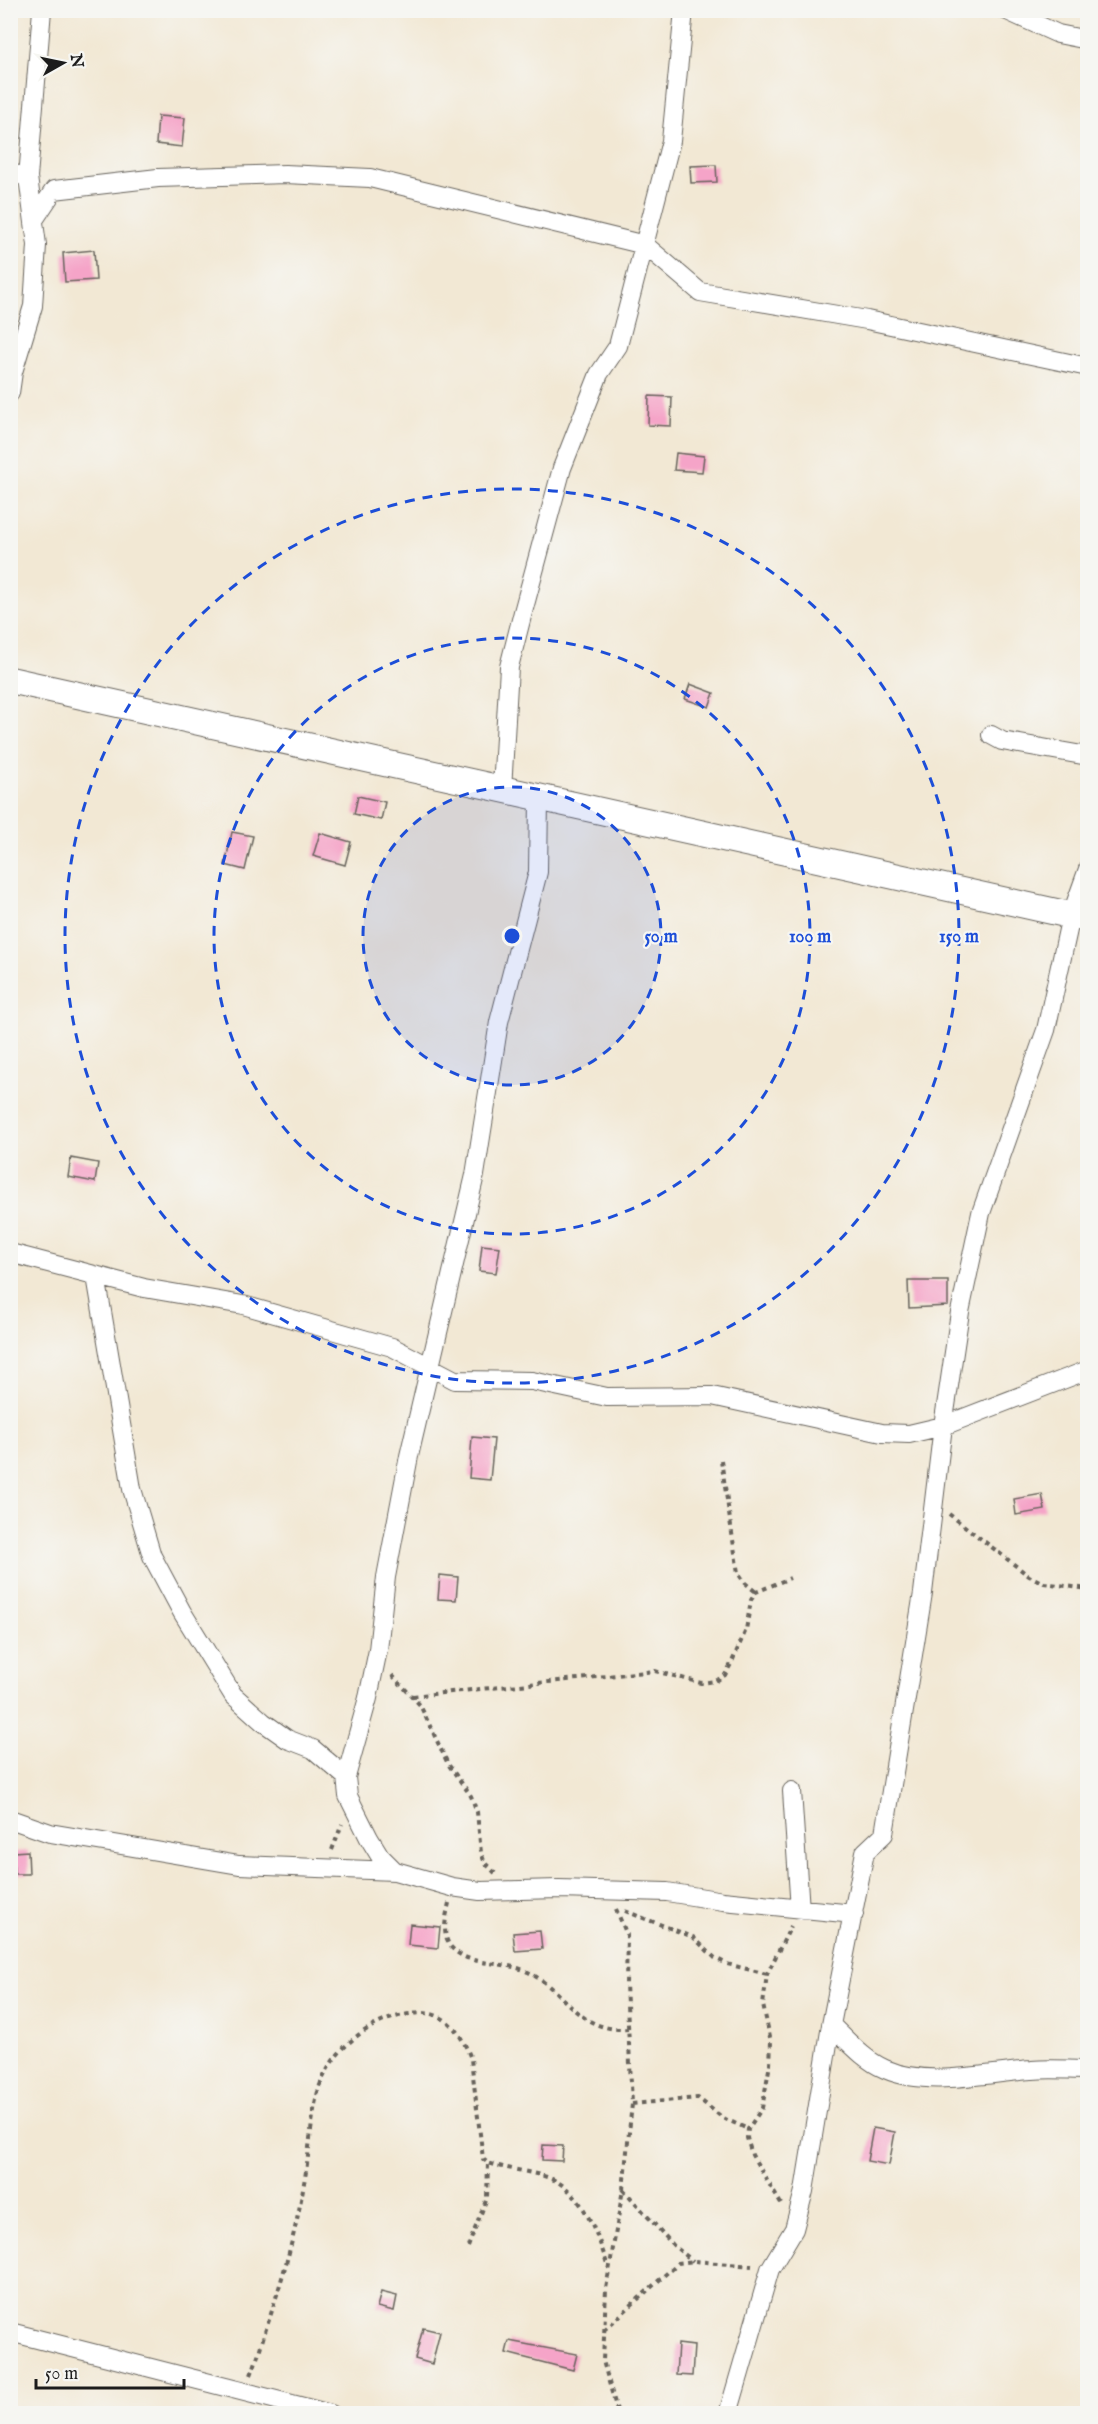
<svg xmlns="http://www.w3.org/2000/svg" width="1098" height="2424" viewBox="0 0 1098 2424" font-family="'IM FELL English',serif">
	<style>
		.building { fill: #f5a4c8 }
		.lines { fill: none; stroke-linecap: round; stroke-linejoin: round }
		.minor-casing { stroke: #67635c; stroke-width: 20 }
		.secondary-casing { stroke: #67635c; stroke-width: 28 }
		.path { stroke: #67635c; stroke-width: 4; stroke-dasharray: 4.5 4.5; stroke-linecap: butt }
		.minor { stroke: #fff; stroke-width: 18 }
		.secondary { stroke: #fff; stroke-width: 26 }
		.ring { fill: none; stroke: #1d4ed8; stroke-width: 3; stroke-dasharray: 10 8 }
		.centre { fill: #1d4ed8; stroke: #f6f6f2; stroke-width: 3 }
		.ring-label { font-size: 18px; text-anchor: middle; font-weight: bold; fill: #1d4ed8; stroke: #f6f6f2; stroke-width: 4.5; stroke-linejoin: round; paint-order: stroke }
	</style>
	<rect width="100%" height="100%" fill="#f6f6f2"/>
	<filter id="ink" filterUnits="userSpaceOnUse"><feTurbulence type="fractalNoise" baseFrequency=".0167" numOctaves="2"/><feDisplacementMap in="SourceGraphic" scale="12" xChannelSelector="R" yChannelSelector="G"/><feConvolveMatrix kernelMatrix="1 2 1 2 8 2 1 2 1" color-interpolation-filters="sRGB"/></filter>
	<filter id="wash" filterUnits="userSpaceOnUse"><feTurbulence type="fractalNoise" baseFrequency=".008" numOctaves="4" result="noise"/><feDisplacementMap in="SourceGraphic" scale="24" xChannelSelector="R" yChannelSelector="G"/><feGaussianBlur stdDeviation="1.35" result="paint"/><feColorMatrix in="noise" values="0 0 0 0 0 0 0 0 0 0 0 0 0 0 0 0 0 1.4 0 .05"/><feComposite in="paint" operator="in"/></filter>
	<g filter="url(#wash)">
		<rect width="100%" height="100%" fill="#f2e8d4"/>
		<g id="blocks">
			<path class="building" d="M158,116L185,118L182,147L156,144Z
				M716,165L717,182L691,183L690,166Z
				M94,250L96,280L65,282L63,253Z
				M649,396L672,397L671,426L648,425Z
				M676,453L704,456L702,472L674,470Z
				M690,684L714,693L709,707L685,699Z
				M358,796L385,802L381,820L354,814Z
				M232,832L253,836L245,870L225,865Z
				M320,833L351,842L345,865L313,856Z
				M71,1158L98,1163L95,1182L68,1177Z
				M482,1245L500,1247L496,1273L479,1271Z
				M908,1281H948V1306L909,1308Z
				M472,1437L494,1439L490,1480L469,1478Z
				M1042,1494L1045,1510L1016,1515L1014,1499Z
				M440,1575L458,1577L456,1600L438,1599Z
				M28,1851L29,1874H14L13,1852Z
				M410,1924L440,1927L438,1948L408,1945Z
				M540,1931L542,1949L515,1951L513,1933Z
				M873,2128L895,2132L889,2165L867,2161Z
				M543,2145L563,2146L562,2161L542,2160Z
				M381,2292L397,2296L394,2311L377,2307Z
				M423,2328L440,2332L432,2364L415,2359Z
				M509,2341L577,2354L573,2370L506,2353Z
				M678,2344L694,2346L692,2376L676,2375Z"/>
		</g>
	</g>
	<g filter="url(#ink)">
		<use href="#blocks" fill-opacity="0" stroke="#67635c" stroke-width="1.5"/>
		<g class="lines">
			<g class="minor-casing">
				<path id="minor" d="M1005,10L1058,34L1088,40
					M10,173L28,177
					M34,220L54,190L158,178L285,174L370,178L645,245L700,292L867,320L1088,367
					M10,393L13,372L33,306L37,245L28,177L42,10
					M991,735L1002,741L1088,756
					M502,790L509,667L523,612L562,468L599,374L618,346L671,141L684,10
					M539,798L538,872L499,1022L475,1175L409,1456L386,1577L378,1650L368,1698L346,1777L348,1796L369,1838L380,1856L395,1871L452,1887L480,1891L559,1889L667,1892L723,1901L854,1914
					M10,1253L144,1288L243,1305L392,1347L455,1380L532,1381L607,1397L712,1396L882,1433L909,1434L943,1426L1088,1370
					M96,1276L132,1489L152,1556L182,1612L233,1695L263,1722L287,1739L313,1749L346,1777
					M792,1791L800,1910
					M10,1819L50,1833L239,1865L395,1871
					M831,2025C848,2041 864,2060 885,2069C928,2088 987,2073 1032,2070C1050,2068 1069,2070 1088,2070
					M10,2332L331,2414
					M728,2414L770,2269L794,2229L804,2191L831,2025L865,1852L884,1834L923,1593L943,1426L960,1312L981,1213L1046,1030L1071,916L1088,869"/>
			</g>
			<g class="secondary-casing">
				<path id="secondary" d="M10,680L1088,919"/>
			</g>
			<path class="path" d="M721,1460L738,1573L744,1582L756,1592
				M949,1514L1029,1576L1044,1583L1088,1589
				M392,1675L420,1705L448,1764L471,1796L477,1812L481,1853L485,1863L495,1873
				M413,1696L655,1671L701,1683L716,1681L725,1675L731,1664L746,1630L751,1600L756,1592L790,1578
				M332,1850L342,1824
				M449,1903C446,1917 441,1935 451,1947C469,1968 505,1960 528,1972C567,1992 577,2032 628,2029
				M616,1909L627,1935L626,1984L632,2104L623,2189L606,2289L603,2361L618,2414
				M625,1911L693,1937L715,1958L727,1964L767,1974
				M632,2104L698,2098L723,2118L748,2129
				M623,2189L674,2246L693,2261
				M781,2204L752,2155L747,2138L748,2129L762,2108L770,2064L771,2042L763,2005L767,1974L791,1926
				M468,2247L487,2198L488,2163
				M604,2330L678,2263L694,2261L752,2266
				M251,2375C258,2358 262,2340 268,2323C283,2277 296,2231 304,2183C310,2154 311,2100 324,2076C342,2039 381,2014 422,2013C449,2013 463,2037 471,2059L483,2159L488,2163C507,2169 528,2171 547,2177C582,2189 598,2235 608,2267"/>
			<use href="#minor" class="minor"/>
			<use href="#secondary" class="secondary"/>
		</g>
	</g>
	<circle cx="512" cy="936" r="149" fill="#1d4ed8" fill-opacity=".12"/>
	<g class="ring">
		<circle cx="512" cy="936" r="149"/>
		<circle cx="512" cy="936" r="298"/>
		<circle cx="512" cy="936" r="447"/>
	</g>
	<circle cx="512" cy="936" r="9" class="centre"/>
	<g class="ring-label">
		<text x="661" y="942">50 m</text>
		<text x="810" y="942">100 m</text>
		<text x="959" y="942">150 m</text>
	</g>
	<rect width="1098" height="2424" fill="none" stroke="#f6f6f2" stroke-width="36"/>
	<g transform="translate(63 63) rotate(81)" stroke="#f6f6f2" stroke-width="4.5" paint-order="stroke">
	<path d="M0-4.5L10 22L0 15L-10 22Z" fill="#1c1c1c"/>
	<text y="-9" font-size="16" font-weight="bold" text-anchor="middle" fill="#1c1c1c">N</text>
	</g>
	<path d="M36 2379v9h148v-9" fill="none" stroke="#1c1c1c" stroke-width="3"/>
	<text x="45" y="2379" font-size="18" fill="#1c1c1c" stroke="#f6f6f2" stroke-width="4.5" paint-order="stroke">50 m</text>
</svg>
